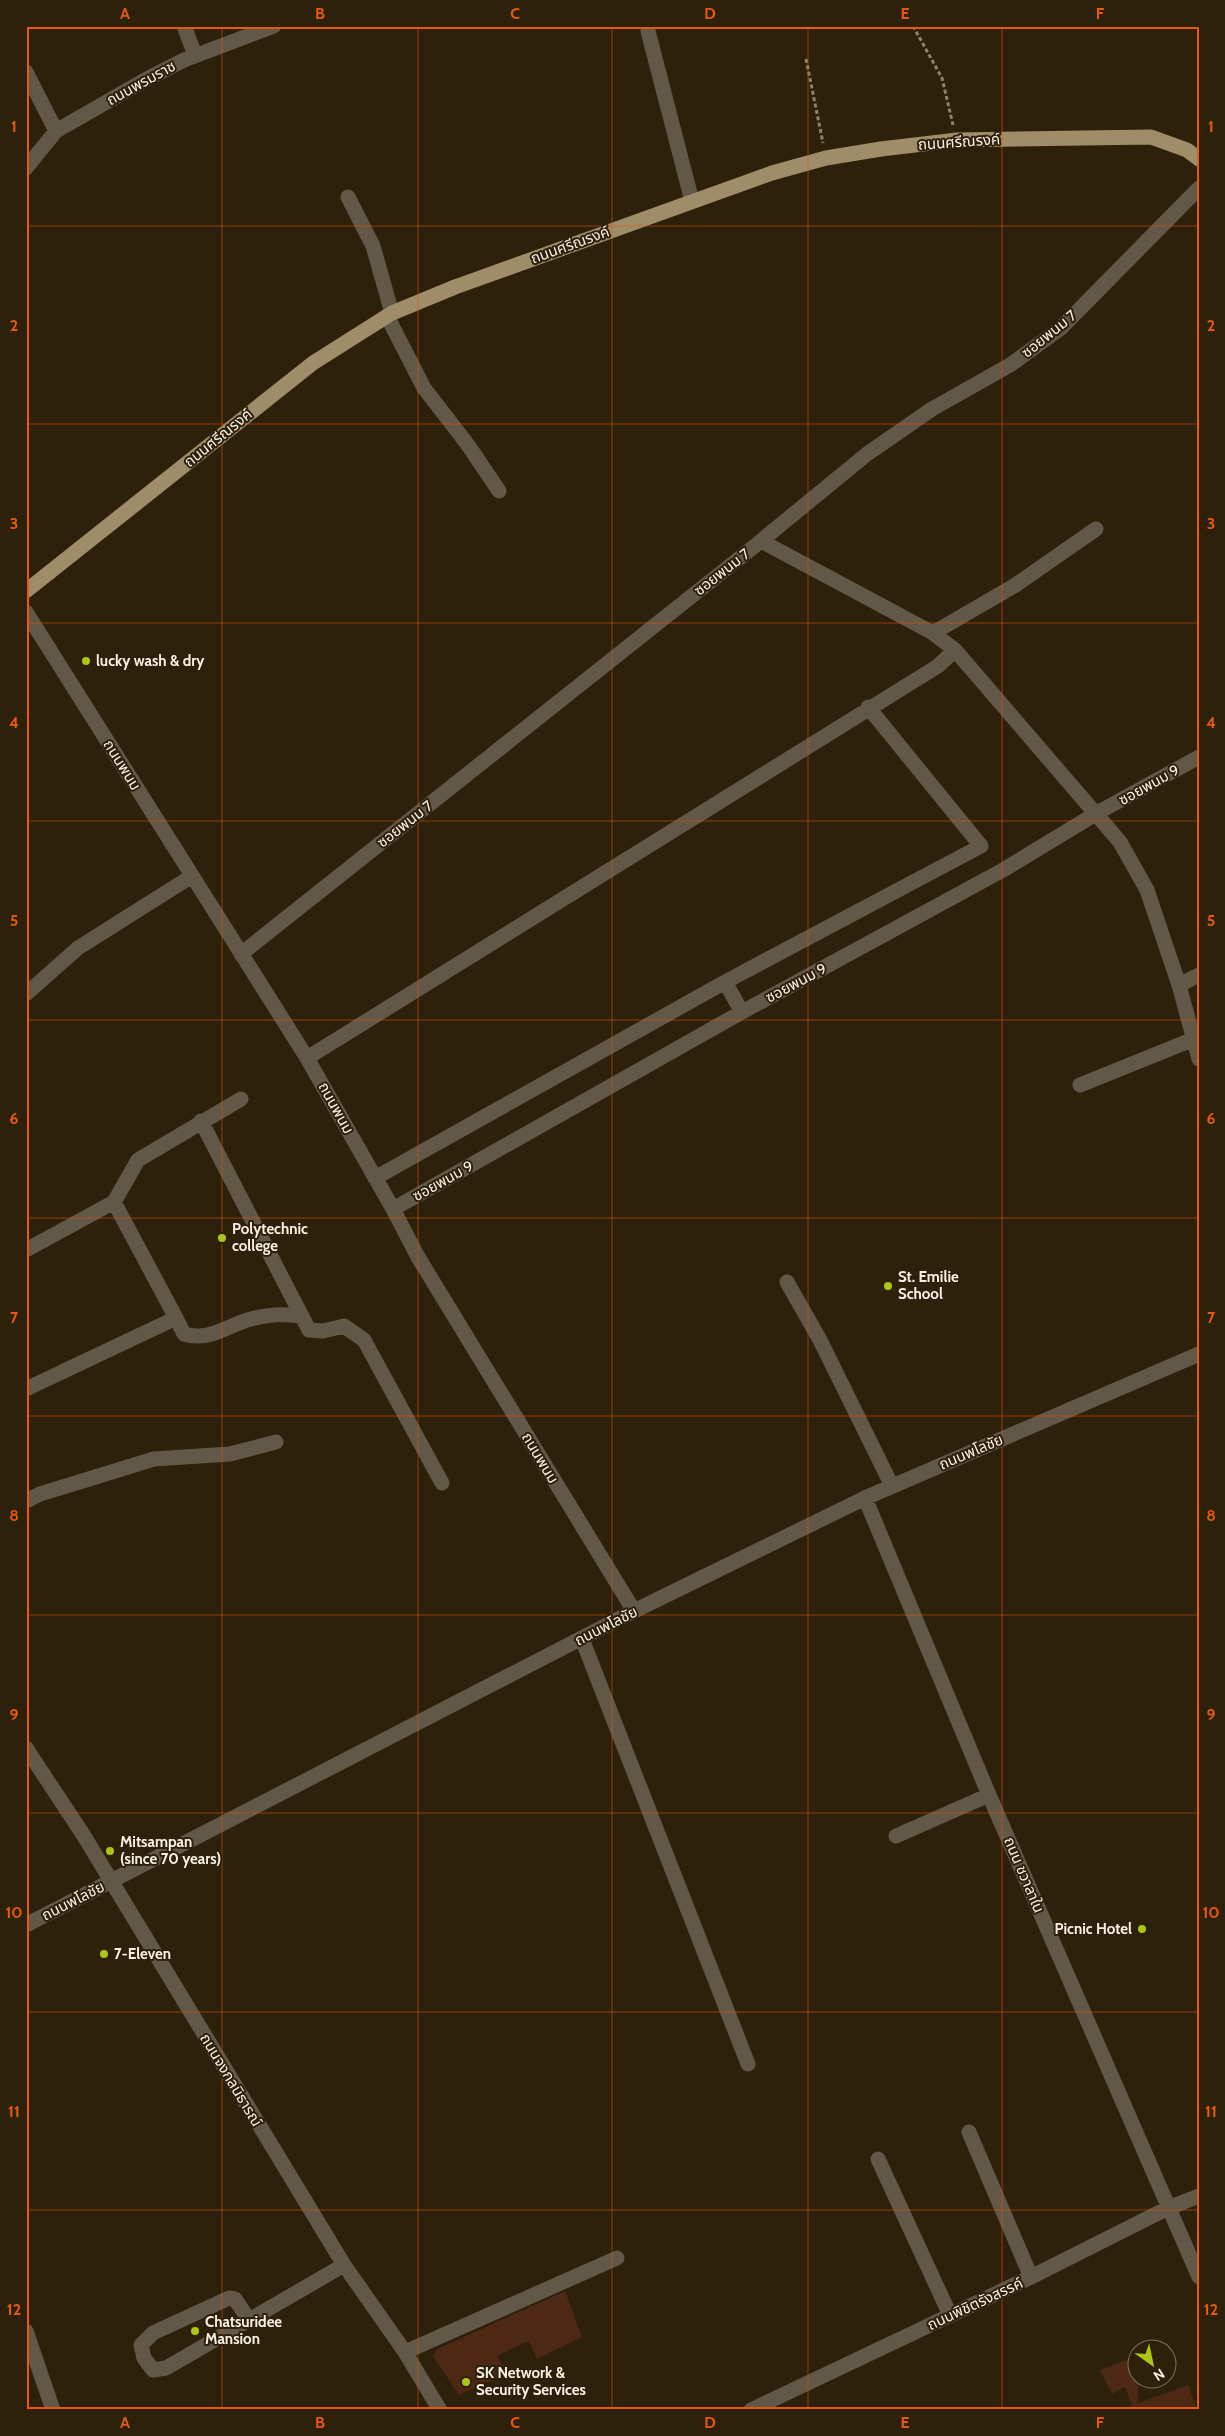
<svg xmlns="http://www.w3.org/2000/svg" width="1225" height="2436" viewBox="0 0 1225 2436" font-family="Cabin,'Noto Sans Thai',sans-serif">
	<style>
		.building { fill: #4d2814 }
		.lines { fill: none; stroke-linecap: round; stroke-linejoin: round }
		.path { stroke: #8c8270; stroke-width: 3; stroke-dasharray: 4 2.5; stroke-linecap: butt }
		.minor { stroke: #615848; stroke-width: 15 }
		.major { stroke: #9f8d6a; stroke-width: 15 }
		.grid { fill: none; stroke: #e8590c; stroke-width: 1; stroke-opacity: 0.55 }
		.poi-dot { fill: #abc615; stroke: #2d210c; stroke-width: 2 }
		.labels { text-anchor: middle; dominant-baseline: central; stroke-width: 4; stroke-linejoin: round; paint-order: stroke }
		.street-label { font-size: 15px; fill: #f8f0e3; stroke: #2d210c }
		.poi-label { font-size: 15px; font-weight: bold; fill: #f8f0e3; stroke: #2d210c; text-anchor: start }
		.neatline { fill: none; stroke: #e8590c; stroke-width: 2 }
		.grid-label { font-size: 16px; text-anchor: middle; font-weight: bold; fill: #e8590c }
	</style>
	<rect width="100%" height="100%" fill="#2d210c"/>
	<path class="building" d="M565,2291L582,2337L537,2359L529,2341L497,2356L508,2373L459,2395L433,2356L437,2349Z
		M1138,2355V2403L1188,2385L1197,2410H1126L1125,2408L1132,2405L1125,2387L1112,2394L1100,2370Z"/>
	<g class="lines">
		<path class="path" d="M913,26L942,78L953,125
			M806,59L823,143"/>
		<path class="minor" d="M184,26L195,55
			M648,31L692,201
			M26,72L56,131
			M26,168L56,131L145,80L184,60L274,26
			M348,197L373,246L392,313
			M387,316L424,388L468,445L499,491
			M761,541L933,633L955,650L1120,842L1147,890L1179,985L1199,1059
			M26,612L307,1058L393,1209L418,1257L634,1611
			M933,633L1014,586L1096,529
			M241,954L751,549L867,454L932,409L1010,365L1061,328L1199,188
			M725,982L742,1012
			M1179,985L1199,975
			M26,994L78,948L192,876
			M307,1058L938,666L955,650
			M1080,1085L1194,1039
			M201,1121L309,1330L323,1331L344,1326L364,1340L442,1483
			M375,1178L725,982L981,846L868,707
			M114,1202L138,1160L241,1099
			M393,1209L742,1012L1003,870L1097,813L1199,757
			M26,1250L114,1202L176,1318L26,1389
			M787,1282L820,1340L892,1486
			M176,1318L184,1334C209,1342 228,1325 251,1319C269,1314 283,1314 301,1316
			M865,1498L989,1795L1199,2277
			M26,1501L40,1494L154,1459L230,1454L276,1442
			M582,1639L748,2064
			M26,1748L84,1836L344,2265L405,2352L440,2410
			M896,1836L989,1795
			M26,1925L634,1611L865,1498L1199,1354
			M969,2132L1031,2277
			M878,2159L950,2315
			M249,2320L235,2299L229,2298L153,2333L141,2345L144,2358L153,2370L166,2368L344,2265
			M26,2331L53,2410
			M405,2352L617,2258
			M751,2410L1031,2277L1168,2208L1199,2196"/>
		<path class="major" d="M26,591L313,363L392,313L455,287L772,173L826,158L881,149L957,140L1151,137L1187,150L1199,159"/>
	</g>
	<path class="grid" d="M222,26V2410M418,26V2410M612,26V2410M808,26V2410M1002,26V2410M26,226H1199M26,424H1199M26,623H1199M26,821H1199M26,1020H1199M26,1218H1199M26,1416H1199M26,1615H1199M26,1813H1199M26,2012H1199M26,2210H1199"/>
	<g class="poi-dot">
		<circle cx="86" cy="661" r="5"/>
		<circle cx="222" cy="1238" r="5"/>
		<circle cx="888" cy="1286" r="5"/>
		<circle cx="110" cy="1851" r="5"/>
		<circle cx="1142" cy="1929" r="5"/>
		<circle cx="104" cy="1954" r="5"/>
		<circle cx="195" cy="2331" r="5"/>
		<circle cx="466" cy="2382" r="5"/>
	</g>
	<g class="labels">
		<g class="street-label">
			<text transform="translate(141 83) rotate(-29)">ถนนพรมราช</text>
			<text transform="translate(959 142) rotate(-4)">ถนนศรีณรงค์</text>
			<text transform="translate(570 245) rotate(-20)">ถนนศรีณรงค์</text>
			<text transform="translate(1049 334) rotate(-39)">ซอยพนม 7</text>
			<text transform="translate(218 438) rotate(-39)">ถนนศรีณรงค์</text>
			<text transform="translate(722 572) rotate(-38)">ซอยพนม 7</text>
			<text transform="translate(122 765) rotate(58)">ถนนพนม</text>
			<text transform="translate(1149 785) rotate(-29)">ซอยพนม 9</text>
			<text transform="translate(405 824) rotate(-38)">ซอยพนม 7</text>
			<text transform="translate(796 983) rotate(-28)">ซอยพนม 9</text>
			<text transform="translate(336 1108) rotate(61)">ถนนพนม</text>
			<text transform="translate(443 1181) rotate(-29)">ซอยพนม 9</text>
			<text transform="translate(971 1452) rotate(-23)">ถนนพโลชัย</text>
			<text transform="translate(540 1458) rotate(59)">ถนนพนม</text>
			<text transform="translate(606 1626) rotate(-27)">ถนนพโลชัย</text>
			<text transform="translate(1024 1875) rotate(67)">ถนน ชวาลาใน</text>
			<text transform="translate(73 1901) rotate(-27)">ถนนพโลชัย</text>
			<text transform="translate(231 2080) rotate(59)">ถนนจงกลนิธารณ์</text>
			<text transform="translate(975 2304) rotate(-25)">ถนนพิชิตรังสรรค์</text>
		</g>
		<g class="poi-label">
			<text x="96" y="661">lucky wash &amp; dry</text>
			<text x="232" y="1229">Polytechnic<tspan x="232" dy="17">college</tspan></text>
			<text x="898" y="1277">St. Emilie<tspan x="898" dy="17">School</tspan></text>
			<text x="120" y="1842">Mitsampan<tspan x="120" dy="17">(since 70 years)</tspan></text>
			<text x="1132" y="1929" text-anchor="end">Picnic Hotel</text>
			<text x="114" y="1954">7-Eleven</text>
			<text x="205" y="2322">Chatsuridee<tspan x="205" dy="17">Mansion</tspan></text>
			<text x="476" y="2373">SK Network &amp;<tspan x="476" dy="17">Security Services</tspan></text>
		</g>
	</g>
	<rect width="1225" height="2436" fill="none" stroke="#2d210c" stroke-width="55"/>
	<g transform="translate(1152 2364) rotate(147)"><circle r="24" fill="#2d210c" stroke="#7e7462"/>
	<path d="M0-4L9 19L0 12L-9 19Z" fill="#abc615"/>
	<text y="-8" font-size="14" font-weight="bold" text-anchor="middle" fill="#f8f0e3">N</text>
	</g>
	<rect x="28" y="28" width="1170" height="2380" class="neatline"/>
	<g class="grid-label">
		<text x="125" y="19">A</text>
		<text x="320" y="19">B</text>
		<text x="515" y="19">C</text>
		<text x="710" y="19">D</text>
		<text x="905" y="19">E</text>
		<text x="1100" y="19">F</text>
		<text x="14" y="132">1</text>
		<text x="1211" y="132">1</text>
		<text x="14" y="331">2</text>
		<text x="1211" y="331">2</text>
		<text x="14" y="529">3</text>
		<text x="1211" y="529">3</text>
		<text x="14" y="728">4</text>
		<text x="1211" y="728">4</text>
		<text x="14" y="926">5</text>
		<text x="1211" y="926">5</text>
		<text x="14" y="1124">6</text>
		<text x="1211" y="1124">6</text>
		<text x="14" y="1323">7</text>
		<text x="1211" y="1323">7</text>
		<text x="14" y="1521">8</text>
		<text x="1211" y="1521">8</text>
		<text x="14" y="1720">9</text>
		<text x="1211" y="1720">9</text>
		<text x="14" y="1918">10</text>
		<text x="1211" y="1918">10</text>
		<text x="14" y="2117">11</text>
		<text x="1211" y="2117">11</text>
		<text x="14" y="2315">12</text>
		<text x="1211" y="2315">12</text>
		<text x="125" y="2428">A</text>
		<text x="320" y="2428">B</text>
		<text x="515" y="2428">C</text>
		<text x="710" y="2428">D</text>
		<text x="905" y="2428">E</text>
		<text x="1100" y="2428">F</text>
	</g>
</svg>
